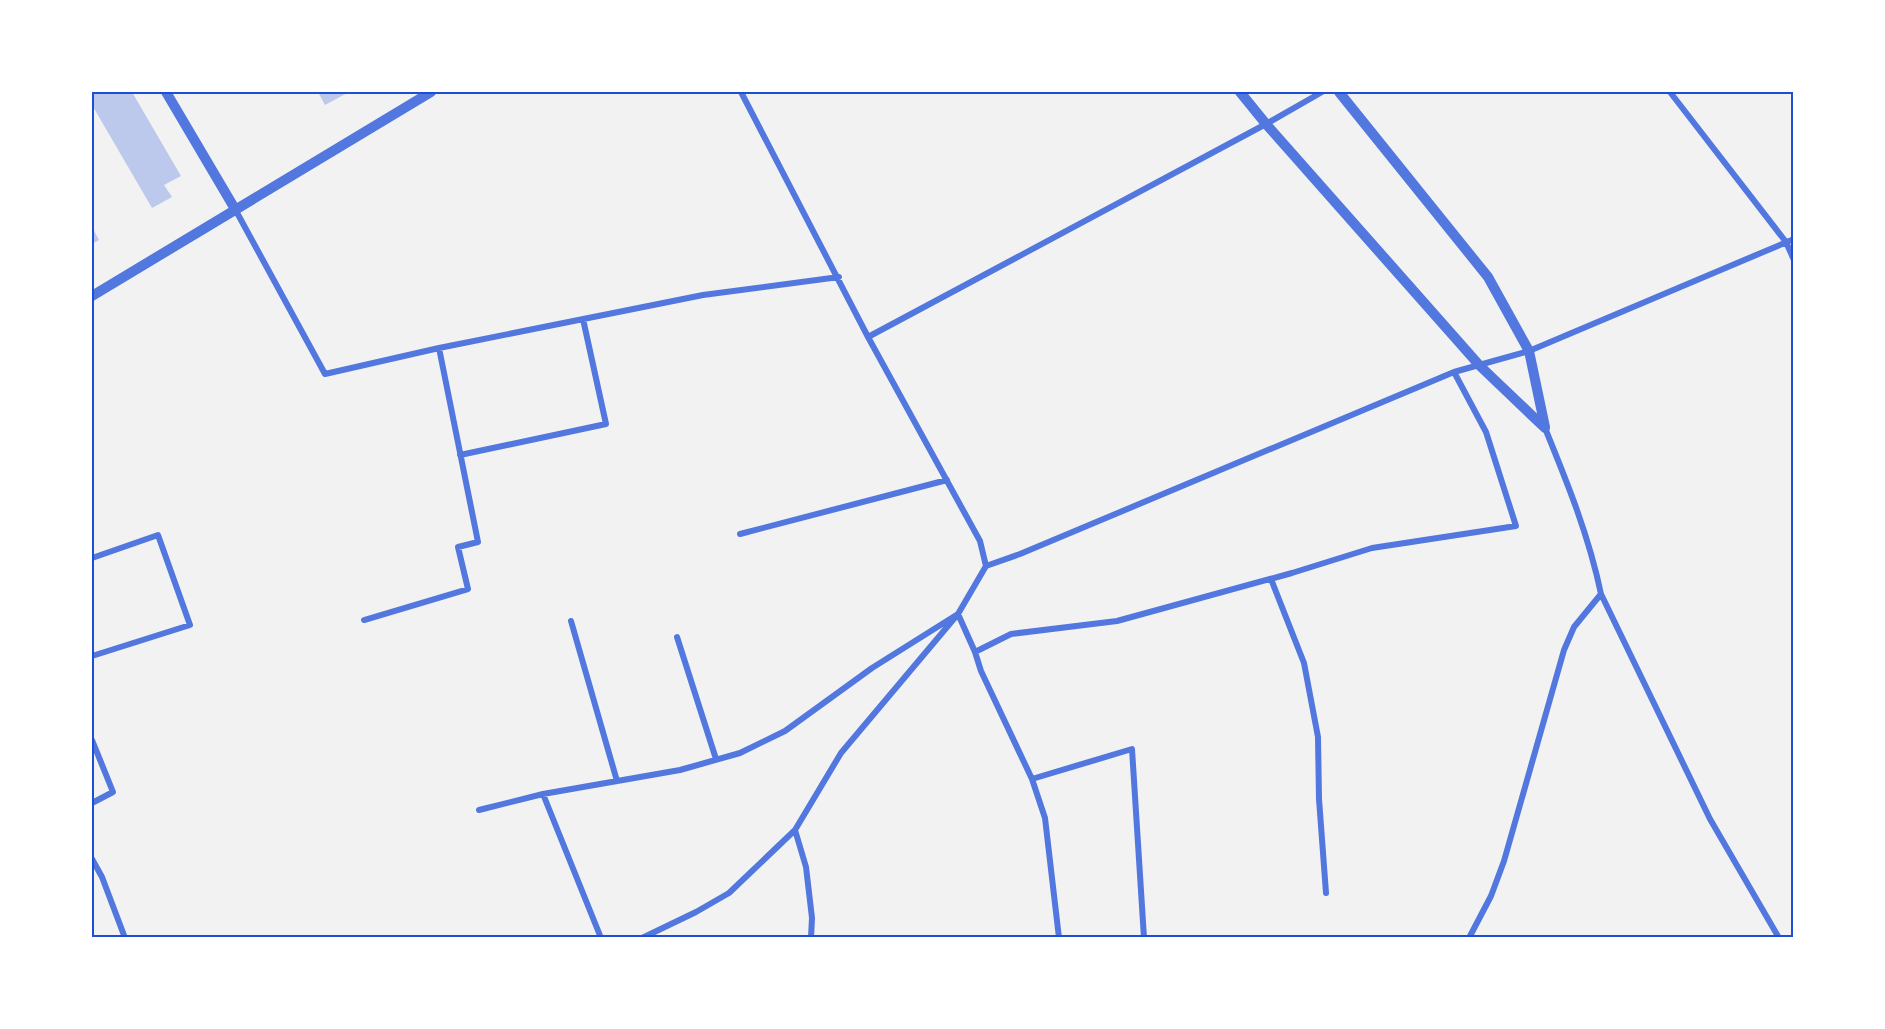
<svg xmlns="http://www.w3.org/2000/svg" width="1885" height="1029" viewBox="0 0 1885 1029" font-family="Barlow,sans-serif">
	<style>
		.building { fill: #bdc9ec }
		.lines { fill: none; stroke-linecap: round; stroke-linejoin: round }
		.minor { stroke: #5277de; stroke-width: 6 }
		.tertiary { stroke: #5277de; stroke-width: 10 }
		.neatline { fill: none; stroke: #1d4ed8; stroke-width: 2 }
	</style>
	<rect width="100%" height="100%" fill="#f2f2f2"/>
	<path class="building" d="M92,92H132L181,176L164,185L172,197L152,208L92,105Z
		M318,92H349L325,105Z
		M92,227L99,240L92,244Z"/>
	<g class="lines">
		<path class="minor" d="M741,92L868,337L980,541L986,566
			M1670,92L1786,242L1794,260
			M235,209L325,374L439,348L703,295L839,277
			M868,337L1266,124L1322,92
			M1545,428C1567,482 1589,536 1601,594L1710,819L1779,938
			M460,455L606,424L583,319
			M740,534L947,480
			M92,558L158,535L190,625L92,656
			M1271,579L1304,663L1318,737L1319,799L1326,893
			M364,620L468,589L458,547L478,542L439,348
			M571,621L617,781
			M677,637L716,759
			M975,652L1011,634L1117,621L1292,573L1372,548L1516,526L1486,432L1454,372
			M92,740L113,792L92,803
			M1032,779L1132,749L1144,938
			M543,794L601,938
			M479,810L543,794L680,770L740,753L785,731L872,668L958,614L975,652L981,671L1032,779L1045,818L1059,938
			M795,830L806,867L812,918L811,938
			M92,859L102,877L125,938
			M642,938L696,912L729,893L795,830L841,753L958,614L986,566L1020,554L1454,372L1529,351L1794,239
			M1469,938L1491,896L1504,861L1564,650L1574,627L1601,594"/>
		<path class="tertiary" d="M166,92L235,209
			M1240,92L1266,124L1480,366L1545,428
			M1339,92L1488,277L1529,351L1545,427
			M92,296L431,92"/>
	</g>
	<rect width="1885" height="1029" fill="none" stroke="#ffffff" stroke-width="186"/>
	<rect x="93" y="93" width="1699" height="843" class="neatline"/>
</svg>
